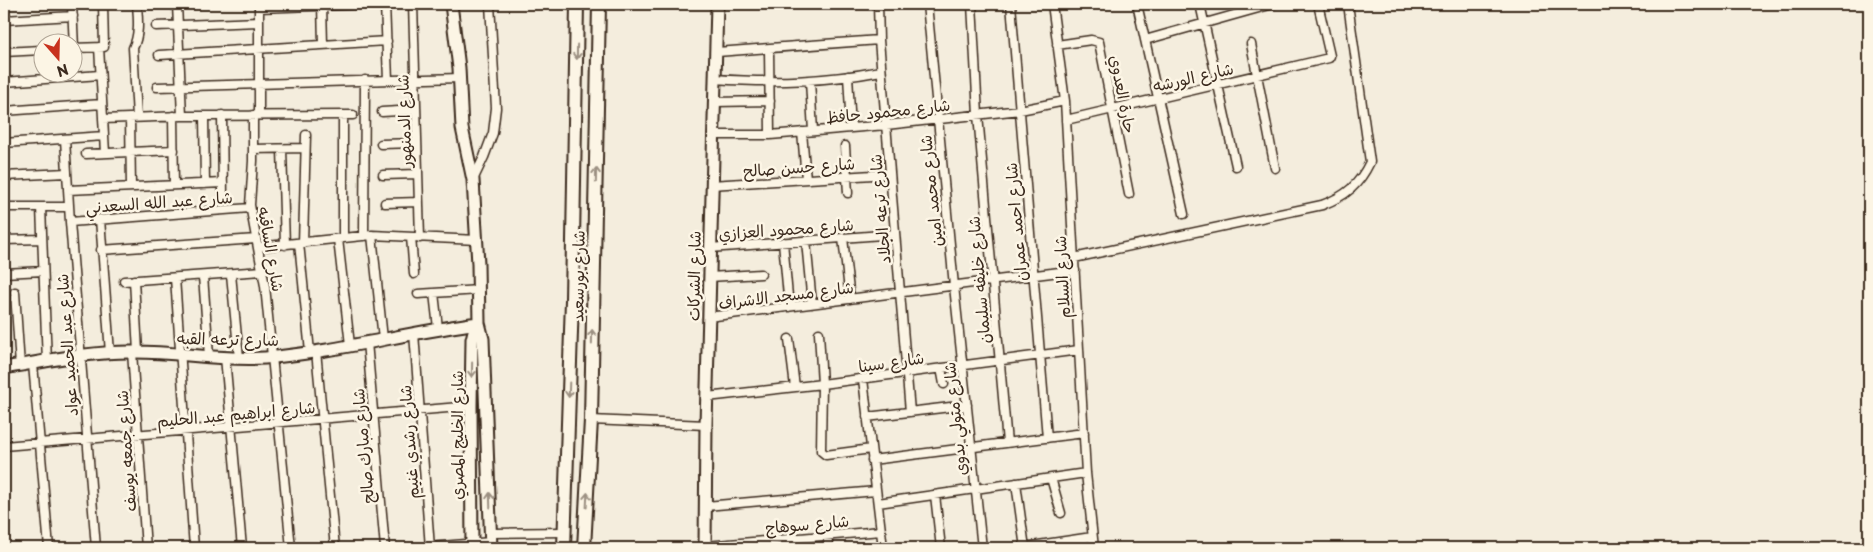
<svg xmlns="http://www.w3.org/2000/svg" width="1873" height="552" viewBox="0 0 1873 552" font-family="'Playpen Sans','Playpen Sans Arabic',sans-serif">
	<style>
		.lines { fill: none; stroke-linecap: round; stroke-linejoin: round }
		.street-casing { stroke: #3b2a1e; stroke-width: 11 }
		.secondary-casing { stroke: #3b2a1e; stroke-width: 15 }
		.primary-casing { stroke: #3b2a1e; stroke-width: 16 }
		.street { stroke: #fcf5e5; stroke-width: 8 }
		.secondary { stroke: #fcf5e5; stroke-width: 11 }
		.primary { stroke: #fcf5e5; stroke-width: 12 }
		.oneway { stroke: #9c9082 }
		.labels { text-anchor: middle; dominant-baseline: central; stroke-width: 5; stroke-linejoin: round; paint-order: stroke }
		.street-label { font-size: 16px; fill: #3b2a1e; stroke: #fcf5e5 }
	</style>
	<rect width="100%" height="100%" fill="#f4eddd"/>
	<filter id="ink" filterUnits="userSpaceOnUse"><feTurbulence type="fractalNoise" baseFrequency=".02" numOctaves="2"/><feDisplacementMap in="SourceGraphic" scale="10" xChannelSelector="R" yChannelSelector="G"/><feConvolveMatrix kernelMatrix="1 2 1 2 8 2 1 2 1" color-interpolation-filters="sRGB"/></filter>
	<g filter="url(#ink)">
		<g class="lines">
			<g class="street-casing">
				<path id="street" d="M72,4L74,48
					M177,4L182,116
					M259,4V115
					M322,4L323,45
					M385,4L388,80
					M413,4L420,238
					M878,4L879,40L910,412
					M927,4L954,286L982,548
					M972,4L978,115L1007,443
					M1011,4L1047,438
					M1052,4L1065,101L1086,473L1094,548
					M1137,4L1184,214
					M1200,4L1236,166
					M259,8L369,4
					M4,20L73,16
					M156,26L259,22
					M1145,40L1273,4
					M1251,44L1275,168
					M1057,45L1091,40L1099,42L1129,194
					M99,47L105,153
					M72,48L104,47L103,4
					M769,49L770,135
					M4,52L42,50
					M717,52L879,40
					M159,55L387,41
					M848,76L851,128
					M715,79C774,83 824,82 881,71
					M810,81L813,131
					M4,82L100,75
					M157,87L460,78
					M715,102L770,101
					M4,111L102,104
					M382,112L416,110
					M222,115L223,196
					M253,115V161L250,205L265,286L291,548
					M343,115V238
					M173,116L174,185
					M204,116L205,184
					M137,117L133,48C140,34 138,19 137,4
					M130,118L131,187
					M103,119L182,116L353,115
					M1066,120L1329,58L1330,56L1318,4
					M802,132L806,179
					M712,135H770L886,125L1020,110L1065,101
					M65,139L70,222L96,548
					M4,143L104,136
					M381,144L417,143
					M845,146L848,193
					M253,149L305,148
					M282,149L285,245
					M86,154L174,150
					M383,175L418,174
					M4,176L67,173
					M473,180L484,157L493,133L496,108L490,4
					M711,185L889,174
					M68,190L223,183
					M385,203L419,202
					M4,207H69
					M41,207L47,362
					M100,219L110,353
					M70,222L250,208
					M372,235L383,339
					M364,236L365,80
					M411,237L414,274
					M843,238L850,299
					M338,239L350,345
					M4,240L42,239
					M806,241L812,304
					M783,242L789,307
					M299,243L310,352
					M303,243L306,135
					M258,247L372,235L477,240
					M710,248L895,234
					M101,250L256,239
					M1074,258L1322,205C1346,196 1359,185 1370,162L1348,4
					M4,273L43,271
					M231,274L239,358
					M203,276L209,356
					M709,277L761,274
					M175,278L194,548
					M134,280L138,352
					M124,281L263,271
					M15,292L20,366
					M434,293L438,328
					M418,294L479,290
					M708,317L1075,270
					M414,333L430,548
					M819,333L822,384L821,451L826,455L871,449
					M789,339L795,387
					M367,342L385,548
					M316,351L335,548
					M132,352L146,548
					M225,357L242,548
					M33,364L49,548
					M941,368L944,384
					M863,379L883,548
					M707,397L822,384L1079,350
					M867,417L967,405
					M591,420L706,425
					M4,446L471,406
					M872,460L1084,433
					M1051,478L1061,513
					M1016,483L1025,548
					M935,495L941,548
					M878,503L1086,473
					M706,506L876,491
					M491,533L564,532
					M827,535L829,548
					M705,546L881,531
					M1025,547L1092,537
					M416,548L491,542"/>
			</g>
			<g class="secondary-casing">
				<path id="secondary" d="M451,4L459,68L462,128L473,180L478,264L479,323L483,339L491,548
					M4,368C47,361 92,351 136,352C179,352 222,361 265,358C337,352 408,332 479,323
					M472,548L471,406L472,339L474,331L479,323
					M705,548L706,425L717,4"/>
			</g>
			<g class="primary-casing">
				<path id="primary" d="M564,548L572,300L577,4
					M584,548L591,420L599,4"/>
			</g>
			<use href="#street" class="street"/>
			<use href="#secondary" class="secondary"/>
			<use href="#primary" class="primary"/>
		</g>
		<defs><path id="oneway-shaft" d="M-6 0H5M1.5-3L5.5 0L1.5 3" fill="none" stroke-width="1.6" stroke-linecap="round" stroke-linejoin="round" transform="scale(1.25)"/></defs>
		<g class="oneway">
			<use href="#oneway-shaft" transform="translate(577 52) rotate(91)"/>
			<use href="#oneway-shaft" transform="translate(596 175) rotate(-89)"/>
			<use href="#oneway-shaft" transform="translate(592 337) rotate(-89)"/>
			<use href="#oneway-shaft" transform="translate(472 370) rotate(91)"/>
			<use href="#oneway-shaft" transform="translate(569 390) rotate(92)"/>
			<use href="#oneway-shaft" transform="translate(490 500) rotate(-92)"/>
			<use href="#oneway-shaft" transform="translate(587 500) rotate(-87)"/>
		</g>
	</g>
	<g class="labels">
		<g class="street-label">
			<text transform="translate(1193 76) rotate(-13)">شارع الورشه</text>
			<text transform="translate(1124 94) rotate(79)">حارة العدوي</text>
			<text transform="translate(888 110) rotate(-6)">شارع محمود حافظ</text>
			<text transform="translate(403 121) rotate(-92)">شارع الدمنهور</text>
			<text transform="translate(799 166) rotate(-4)">شارع حسن صالح</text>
			<text transform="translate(930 191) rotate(-96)">شارع محمد امين</text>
			<text transform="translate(159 201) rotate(-4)">شارع عبد الله السعدني</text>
			<text transform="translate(879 209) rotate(-95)">شارع ترعه الجلاد</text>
			<text transform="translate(1015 222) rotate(-95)">شارع احمد عمران</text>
			<text transform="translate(786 228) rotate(-4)">شارع محمود العزازي</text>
			<text transform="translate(272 249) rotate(80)">شارع الساقيه</text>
			<text transform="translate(577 276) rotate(-89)">شارع بورسعيد</text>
			<text transform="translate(693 276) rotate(-89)">شارع الشركات</text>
			<text transform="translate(1061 277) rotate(-93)">شارع السلام</text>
			<text transform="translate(978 280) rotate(-95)">شارع خليفه سليمان</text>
			<text transform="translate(786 294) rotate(-7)">شارع مسجد الاشراف</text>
			<text transform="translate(228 338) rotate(1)">شارع ترعه القبه</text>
			<text transform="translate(66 345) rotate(-94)">شارع عبد الحميد عواد</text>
			<text transform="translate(891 361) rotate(-8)">شارع سينا</text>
			<text transform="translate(236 413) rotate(-5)">شارع ابراهيم عبد الحليم</text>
			<text transform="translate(954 419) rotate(-96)">شارع متولي بدوي</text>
			<text transform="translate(456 435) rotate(-90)">شارع الخليج المصري</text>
			<text transform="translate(408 442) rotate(-94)">شارع رشدي غنيم</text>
			<text transform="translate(362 446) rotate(-95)">شارع مبارك صالح</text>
			<text transform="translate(125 451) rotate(-94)">شارع جمعه يوسف</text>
			<text transform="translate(807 523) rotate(-5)">شارع سوهاج</text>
		</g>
	</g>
	<rect width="1873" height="552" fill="none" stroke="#fcf5e5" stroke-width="20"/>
	<rect x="10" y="10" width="1853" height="532" fill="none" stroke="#3b2a1e" stroke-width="2" filter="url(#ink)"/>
	<g transform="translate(58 58) rotate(160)"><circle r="24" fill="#fcf5e5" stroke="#afa495"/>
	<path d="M0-4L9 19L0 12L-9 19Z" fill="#c8321e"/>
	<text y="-8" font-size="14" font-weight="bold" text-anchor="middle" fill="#3b2a1e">N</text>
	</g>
</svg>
